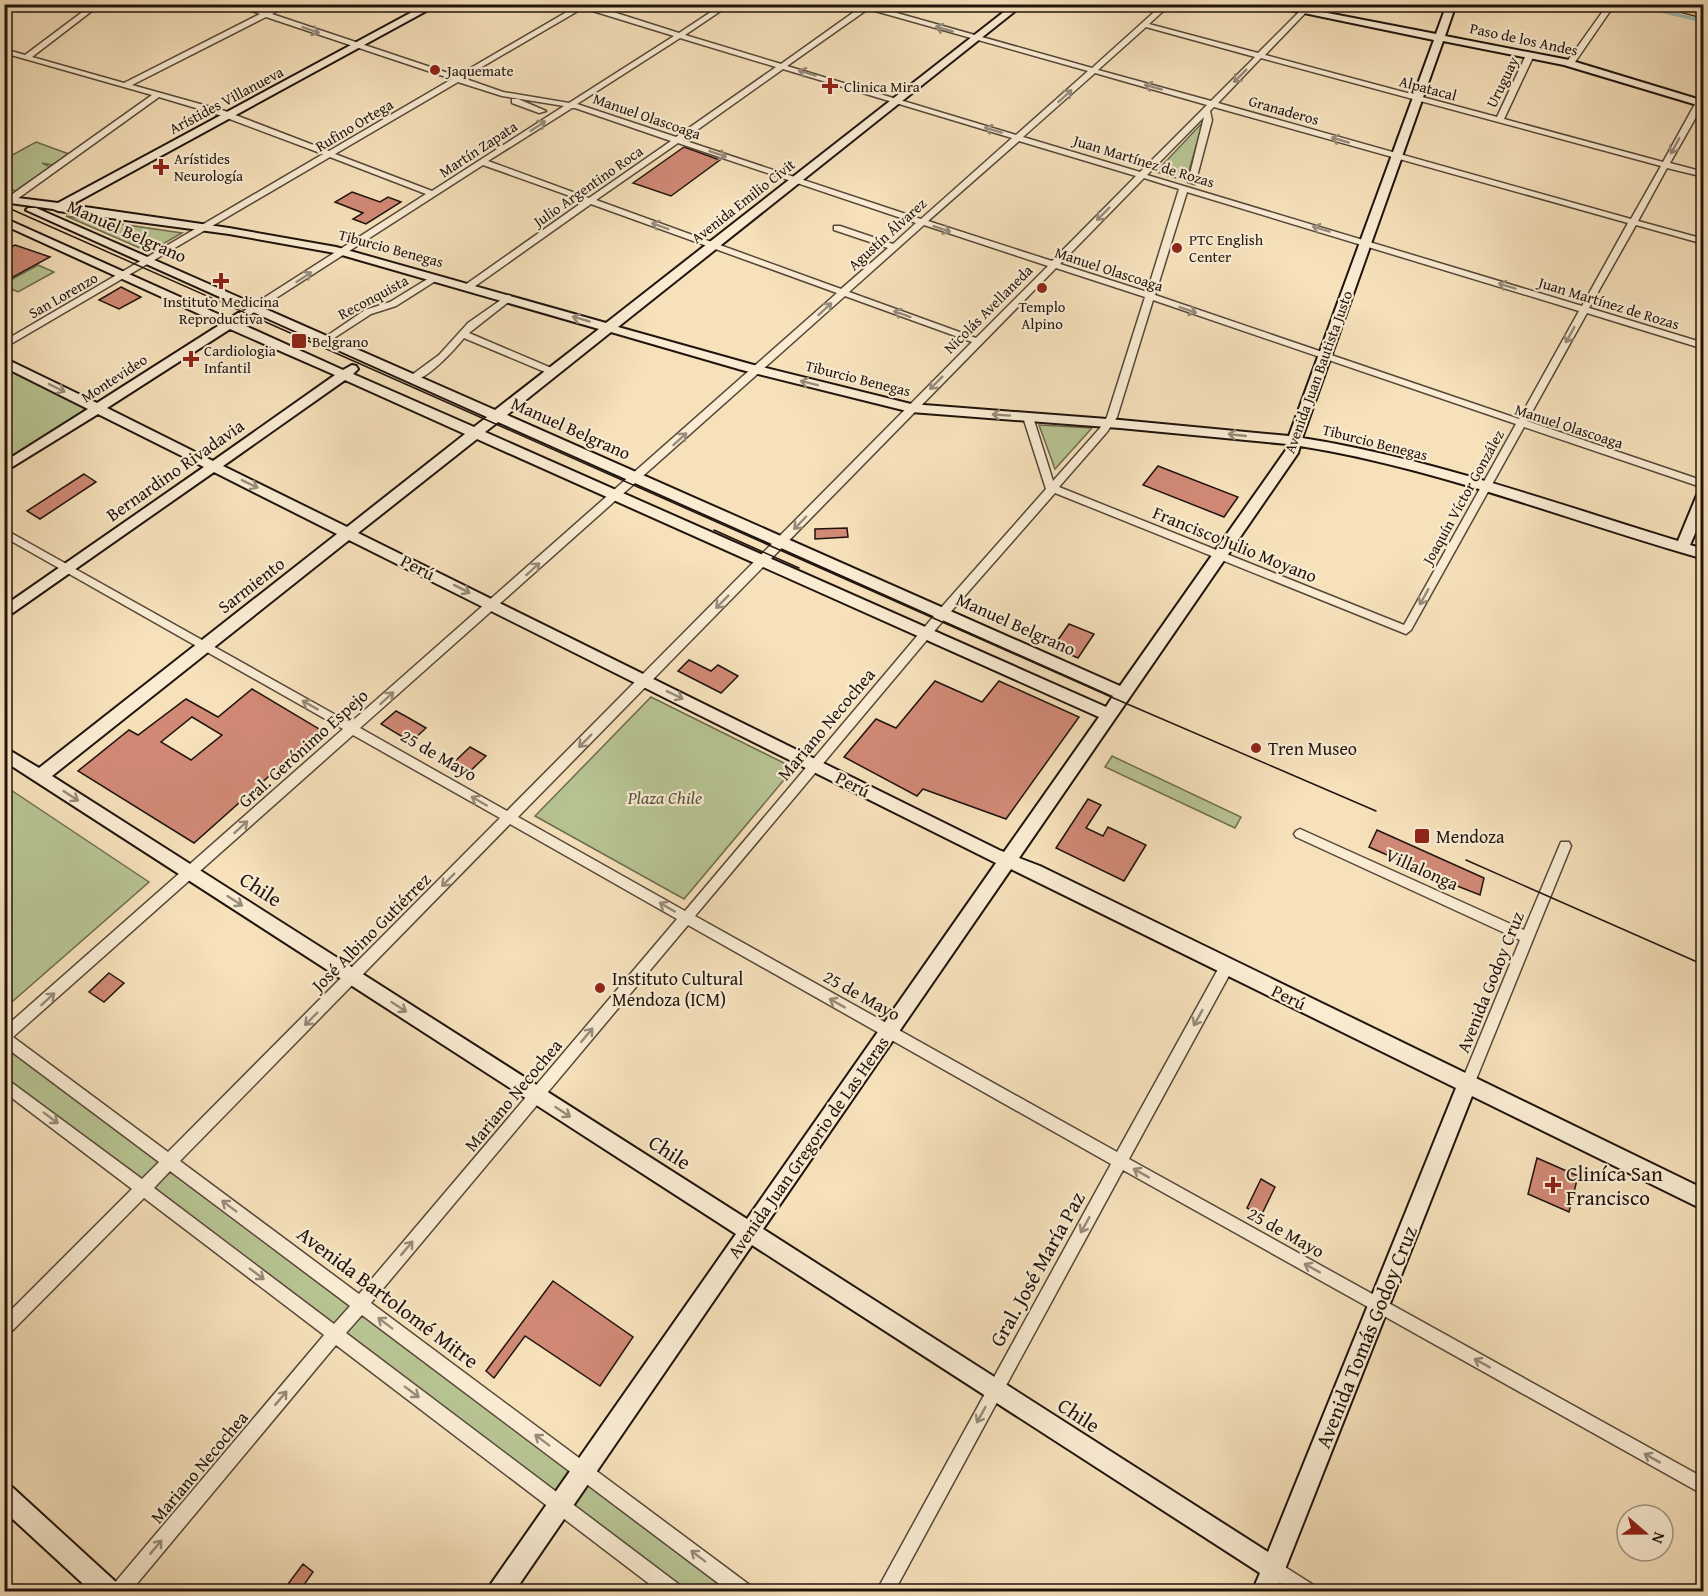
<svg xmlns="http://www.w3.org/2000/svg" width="1708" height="1596" viewBox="0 0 1708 1596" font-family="'Gentium Book Plus',serif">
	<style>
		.green { fill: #b8c493; stroke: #6c6c50; stroke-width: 1.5 }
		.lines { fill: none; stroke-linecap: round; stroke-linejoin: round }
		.canal { fill: #9dbdb3; fill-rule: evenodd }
		.building { fill: #d18976; stroke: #20140d; stroke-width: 1.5; fill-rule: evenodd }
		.street-casing { stroke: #564738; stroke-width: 3 }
		.secondary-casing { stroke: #20140d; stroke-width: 4 }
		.primary-casing { stroke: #20140d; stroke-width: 2 }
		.street { fill: #f9ecd3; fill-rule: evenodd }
		.secondary { fill: #f9ecd3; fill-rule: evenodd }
		.primary { fill: #ebc07e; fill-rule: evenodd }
		.tram { stroke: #20140d; stroke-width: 1.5 }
		.oneway { stroke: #978b7a }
		.poi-dot { fill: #8f2418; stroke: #f9ecd3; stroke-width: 2 }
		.labels { text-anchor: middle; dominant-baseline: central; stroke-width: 4.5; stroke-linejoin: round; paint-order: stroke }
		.far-street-label { font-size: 15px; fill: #20140d; stroke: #f9ecd3 }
		.far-poi-label { font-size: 15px; fill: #20140d; stroke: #f9ecd3; text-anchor: start }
		.street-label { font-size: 18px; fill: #20140d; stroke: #f9ecd3 }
		.poi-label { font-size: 18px; fill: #20140d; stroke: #f9ecd3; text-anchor: start }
		.park-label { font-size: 18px; font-style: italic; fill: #55523c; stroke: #f9ecd3 }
		.near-street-label { font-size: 21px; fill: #20140d; stroke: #f9ecd3 }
		.near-poi-label { font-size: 21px; fill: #20140d; stroke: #f9ecd3; text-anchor: start }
	</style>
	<rect width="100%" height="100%" fill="#f6e1bb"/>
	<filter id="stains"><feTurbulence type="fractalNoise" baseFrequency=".00333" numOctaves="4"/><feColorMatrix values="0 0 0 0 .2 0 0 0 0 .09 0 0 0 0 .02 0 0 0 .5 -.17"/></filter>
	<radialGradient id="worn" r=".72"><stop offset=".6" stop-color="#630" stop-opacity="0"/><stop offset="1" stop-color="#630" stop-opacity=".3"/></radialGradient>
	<path class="green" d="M1203,122L1186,181L1156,172Z
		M36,142L69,154L52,165L42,163L50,167L15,191L5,186L7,183L5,184V159Z
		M66,216L182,233L149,252Z
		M38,265L54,272L18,292L5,286V283Z
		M5,364L90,407L5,461Z
		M1039,425L1092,428L1055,469Z
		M651,697L794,768L684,899L535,816Z
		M1112,756L1241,817L1235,828L1105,767Z
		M5,786L149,882L5,1008H4Z
		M4,1038L745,1591H675L5,1083Z"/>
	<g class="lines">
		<path class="canal" d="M1624,4H1638L1704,19V23Z"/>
	</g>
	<path class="building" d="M684,147L720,160L671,196L633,183Z
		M352,192L380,202L388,197L401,202L366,224L353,219L363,213L335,202Z
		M15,245L50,257L4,282V250Z
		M121,287L141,297L119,309L99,300Z
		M1158,466L1238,497L1224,517L1143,485Z
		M84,474L96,482L40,519L27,511Z
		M847,528L848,537L815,539V529Z
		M1069,624L1094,634L1078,658L1053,647Z
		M689,660L711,671L718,665L738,676L721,693L678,671Z
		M935,681L982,702L999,681L1079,717L1006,819L923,789L917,796L844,757L876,719L896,728Z
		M252,689L321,730L194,843L78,771L129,730L138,735L186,699L218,717ZM192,717L222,735L191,760L161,742Z
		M396,711L407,717L426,728L411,742L381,724Z
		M470,747L486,756L466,775L450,766Z
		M1088,799L1101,805L1086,828L1103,836L1108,827L1146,845L1124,881L1056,848Z
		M1377,830L1484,878L1480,895L1419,871L1417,874L1398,866L1401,861L1369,847Z
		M109,973L124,983L104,1002L89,992Z
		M1537,1158L1578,1176L1569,1212L1528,1194Z
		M1261,1179L1275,1187L1261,1216L1247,1208Z
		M553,1281L633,1337L600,1386L525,1336L494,1378L486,1371Z
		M303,1564L313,1572L299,1592H282Z"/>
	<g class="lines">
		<g class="street-casing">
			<path id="street" d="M93,4H101L32,57L124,83L260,14L233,4H244L265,12L280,4H289L272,14L457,76L577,6L574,4H588L679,33L723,4H731L685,35L781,64L861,7L854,4H872V6L1092,68L1163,4H1171L1149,24L1258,53L1307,4H1314L1265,55L1497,117L1526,55L1532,54L1534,55L1504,119L1663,162L1700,95L1704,93V103L1670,163L1704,172V177L1667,168L1638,221L1704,239V244L1636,225L1589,308L1704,343V349L1587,313L1527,421L1704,481V488L1524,427L1411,630L1406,634L1055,493L947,616L695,916L1117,1152L1222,962L1227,960L1232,962L1234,966L1232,970L1129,1159L1704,1478V1495L1123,1170L894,1592H876L1111,1164L688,925L371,1303L751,1586L753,1592H730L362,1315L346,1333L681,1586L683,1592H660L336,1345L130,1592H110L112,1586L324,1335L144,1198L9,1334L4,1337V1317L132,1189L4,1092V1077L142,1179L159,1162L4,1046V1028L343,729L4,537V529L350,723L837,293L591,204L471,289H465V285L584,201L483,165L245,318H239V314L426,194L330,157L4,348V341L323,154L219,115L159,97L13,202H7V198L152,95L4,53V49L25,55ZM583,8L674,36L569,103L503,92L463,78ZM868,9L1088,71L1016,135L787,66ZM266,17L452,79L329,151L225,111L132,85ZM1146,27L1255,57L1211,101L1098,70ZM680,38L776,67L676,137L577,104ZM1261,58L1661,166L1631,219L1218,103ZM783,69L1012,138L921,219L683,140ZM1095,73L1207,105L1140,172L1023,137ZM458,82L502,96L564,106L432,191L335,154ZM1214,107L1628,223L1582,306L1147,175L1204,117L1188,182L1195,184L1212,120L1210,111ZM572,108H575L671,141L589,198L488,161ZM1019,141L1136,176L1052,261L928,221ZM678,143L916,223L893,244L840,226H834V230L888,248L841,289L596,200ZM1144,178L1179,189L1147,292L1060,264ZM1187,192L1579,311L1519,419L1155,295ZM924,225L1048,266L976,338L849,292ZM1056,268L1145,297L1107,417L1100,428L1053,481L1033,417L1031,415H1025L1023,417L1046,489L939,610L685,911L518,817ZM845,296L972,342L507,811L360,728ZM1153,300L1516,424L1404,625L1059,487L1107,432L1117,417ZM353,735L500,818L168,1152L13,1037ZM510,824L677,919L359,1294L180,1161ZM170,1171L350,1306L334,1324L154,1188Z
				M1608,4H1615L1573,65H1567L1566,63Z
				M512,99H518L546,111L539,113L512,103Z
				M434,275L438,278L437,280L396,306L371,314L328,342H322L321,340L365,310L390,302Z
				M508,295L511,296V300L469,333L556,370V374H550L464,338C454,350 425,383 409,381V377L439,355L468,323Z
				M1300,829L1524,930L1561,842H1569L1571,846L1473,1087L1468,1089L1463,1087L1461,1083L1520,940L1296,837L1294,834L1296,831Z
				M1274,1560L1315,1586L1317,1592H1293L1268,1575L1265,1569L1268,1563Z"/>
		</g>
		<g class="secondary-casing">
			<path id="secondary" d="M427,4H439L71,205L229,228L336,247L606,323L1014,4H1024L618,327L750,364L911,404L1120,420L1289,436L1434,40L1260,4H1281L1436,34L1447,4H1456L1445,36L1569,60L1704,101V107L1564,65L1443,41L1302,438C1429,458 1554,503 1678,541L1697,495L1704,491V513L1690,545L1704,549V559C1570,521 1438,468 1300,446L1298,453L1019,858L1040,866L1704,1189V1210L1472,1096L1276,1592H1252L1260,1573L752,1245L514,1592H487L491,1584L736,1234L4,761V747L39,768L337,534L214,472L4,619V606L204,467L98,414L4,472V462L88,409L4,367V358L97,403L221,324L4,225V218L229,319L238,313H246V319L239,323L343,370L352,365L356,366L358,369L353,374L474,427L487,417L26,210L28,208H36L495,410L599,329L335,253L229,234L58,211L53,209L10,203L4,200L10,197L58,203ZM230,329L335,375L213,461L107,408ZM611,332L742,370L911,412L1120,428L1287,444L1286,450L1120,686L507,415ZM345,380L465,434L347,527L223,466ZM498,422L1113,696L1106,707L485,432ZM477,439L1099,717L1004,852L999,850L358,533ZM349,540L996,863L747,1219L52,776ZM1011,869L1456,1088L1268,1552L763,1229Z
				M4,1484L12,1487L118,1584L122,1592H92L4,1511Z"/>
		</g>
		<g class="primary-casing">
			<path id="primary" d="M1651,4H1673L1704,12V18Z"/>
		</g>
		<use href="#street" class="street"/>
		<use href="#secondary" class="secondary"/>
		<use href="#primary" class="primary"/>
		<path class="tram" d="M4,206L1118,700L1376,811
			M714,530L799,568
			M1466,860L1704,965"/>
	</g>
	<defs><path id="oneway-shaft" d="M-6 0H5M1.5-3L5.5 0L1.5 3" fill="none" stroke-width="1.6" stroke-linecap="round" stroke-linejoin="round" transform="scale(1.5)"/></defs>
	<g class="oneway">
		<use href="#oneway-shaft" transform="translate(944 29) rotate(-164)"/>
		<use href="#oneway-shaft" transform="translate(311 30) rotate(19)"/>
		<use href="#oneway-shaft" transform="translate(807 73) rotate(-163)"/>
		<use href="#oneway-shaft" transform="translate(1240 76) rotate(135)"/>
		<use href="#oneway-shaft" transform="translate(1153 87) rotate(-164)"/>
		<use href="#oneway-shaft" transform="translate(1065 96) rotate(-42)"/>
		<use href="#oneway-shaft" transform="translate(538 126) rotate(-33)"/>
		<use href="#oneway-shaft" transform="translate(993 130) rotate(-163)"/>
		<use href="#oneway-shaft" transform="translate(1340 140) rotate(-164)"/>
		<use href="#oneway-shaft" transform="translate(1675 146) rotate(119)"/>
		<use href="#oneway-shaft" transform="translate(718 154) rotate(19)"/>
		<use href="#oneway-shaft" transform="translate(1103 214) rotate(135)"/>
		<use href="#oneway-shaft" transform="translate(660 226) rotate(-160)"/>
		<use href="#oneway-shaft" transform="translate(942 229) rotate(18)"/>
		<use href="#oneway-shaft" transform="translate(1321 229) rotate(-163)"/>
		<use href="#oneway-shaft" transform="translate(304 277) rotate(-33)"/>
		<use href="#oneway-shaft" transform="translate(1507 286) rotate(-163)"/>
		<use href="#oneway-shaft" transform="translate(825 309) rotate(-42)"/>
		<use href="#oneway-shaft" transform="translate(1188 310) rotate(19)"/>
		<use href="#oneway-shaft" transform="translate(902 314) rotate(-160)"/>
		<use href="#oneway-shaft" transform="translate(581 319) rotate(-164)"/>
		<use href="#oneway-shaft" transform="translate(1570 335) rotate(119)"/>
		<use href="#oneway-shaft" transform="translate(809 383) rotate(-166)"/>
		<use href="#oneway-shaft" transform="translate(936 383) rotate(135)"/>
		<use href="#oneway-shaft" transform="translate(57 388) rotate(26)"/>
		<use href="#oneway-shaft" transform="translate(1001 415) rotate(-176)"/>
		<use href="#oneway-shaft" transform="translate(1237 435) rotate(-174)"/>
		<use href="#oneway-shaft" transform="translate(680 439) rotate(-42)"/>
		<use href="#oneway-shaft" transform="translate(250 484) rotate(26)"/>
		<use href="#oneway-shaft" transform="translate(800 523) rotate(134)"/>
		<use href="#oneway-shaft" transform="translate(533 569) rotate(-42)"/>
		<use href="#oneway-shaft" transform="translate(462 589) rotate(27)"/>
		<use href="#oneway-shaft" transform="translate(1424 597) rotate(119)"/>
		<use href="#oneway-shaft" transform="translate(722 602) rotate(135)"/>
		<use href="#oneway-shaft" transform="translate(675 695) rotate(26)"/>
		<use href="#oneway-shaft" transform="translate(387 698) rotate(-42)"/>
		<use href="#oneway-shaft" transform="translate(310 705) rotate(-151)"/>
		<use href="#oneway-shaft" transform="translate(585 741) rotate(135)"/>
		<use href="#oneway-shaft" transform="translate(71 796) rotate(33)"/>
		<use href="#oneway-shaft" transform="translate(479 801) rotate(-150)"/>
		<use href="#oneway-shaft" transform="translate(241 827) rotate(-42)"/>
		<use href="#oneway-shaft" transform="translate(448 880) rotate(135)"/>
		<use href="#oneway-shaft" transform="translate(235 901) rotate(33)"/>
		<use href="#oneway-shaft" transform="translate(667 907) rotate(-150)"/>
		<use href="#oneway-shaft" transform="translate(48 999) rotate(-42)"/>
		<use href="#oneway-shaft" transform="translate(837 1003) rotate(-151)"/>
		<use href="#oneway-shaft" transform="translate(399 1007) rotate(33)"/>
		<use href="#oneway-shaft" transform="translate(1198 1018) rotate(119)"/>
		<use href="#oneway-shaft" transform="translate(311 1019) rotate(135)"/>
		<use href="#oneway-shaft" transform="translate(587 1035) rotate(-50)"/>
		<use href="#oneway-shaft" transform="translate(563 1112) rotate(33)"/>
		<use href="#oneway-shaft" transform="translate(51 1118) rotate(37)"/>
		<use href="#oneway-shaft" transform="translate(1141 1173) rotate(-151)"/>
		<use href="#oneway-shaft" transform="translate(229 1206) rotate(-143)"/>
		<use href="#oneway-shaft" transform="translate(1085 1225) rotate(119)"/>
		<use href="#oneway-shaft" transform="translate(407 1248) rotate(-50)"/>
		<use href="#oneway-shaft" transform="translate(1312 1268) rotate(-151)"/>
		<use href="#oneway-shaft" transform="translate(257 1274) rotate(37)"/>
		<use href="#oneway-shaft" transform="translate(385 1323) rotate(-143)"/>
		<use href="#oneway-shaft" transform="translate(1482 1363) rotate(-151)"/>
		<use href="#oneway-shaft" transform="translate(412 1392) rotate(37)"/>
		<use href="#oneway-shaft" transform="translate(281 1398) rotate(-50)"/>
		<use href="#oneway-shaft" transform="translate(981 1415) rotate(119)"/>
		<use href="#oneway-shaft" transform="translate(542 1440) rotate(-143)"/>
		<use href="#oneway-shaft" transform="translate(1652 1458) rotate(-151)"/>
		<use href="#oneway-shaft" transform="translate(156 1547) rotate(-50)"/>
		<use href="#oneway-shaft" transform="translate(698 1556) rotate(-143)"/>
	</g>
	<g class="poi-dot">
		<circle cx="435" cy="70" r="6"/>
		<path d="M827 77h6v6h6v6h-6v6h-6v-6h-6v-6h6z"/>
		<path d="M158 158h6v6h6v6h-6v6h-6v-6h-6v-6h6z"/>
		<circle cx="1177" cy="248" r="6"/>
		<path d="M218 272h6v6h6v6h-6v6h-6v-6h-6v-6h6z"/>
		<circle cx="1042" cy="288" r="6"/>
		<rect x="291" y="333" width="16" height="16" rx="3"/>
		<path d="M188 350h6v6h6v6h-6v6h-6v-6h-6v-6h6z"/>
		<circle cx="1256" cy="748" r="6"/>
		<rect x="1414" y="828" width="16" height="16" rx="3"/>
		<circle cx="600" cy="988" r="6"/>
		<path d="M1550 1176h6v6h6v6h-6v6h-6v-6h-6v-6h6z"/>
	</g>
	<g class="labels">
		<g class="far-street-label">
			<text transform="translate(1524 39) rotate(12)">Paso de los Andes</text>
			<text transform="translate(1502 82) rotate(-64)">Uruguay</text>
			<text transform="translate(1428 88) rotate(15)">Alpatacal</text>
			<text transform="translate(226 100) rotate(-28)">Arístides Villanueva</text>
			<text transform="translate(1284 110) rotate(16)">Granaderos</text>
			<text transform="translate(647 116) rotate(19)">Manuel Olascoaga</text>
			<text transform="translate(354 125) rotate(-31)">Rufino Ortega</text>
			<text transform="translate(478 149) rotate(-33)">Martín Zapata</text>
			<text transform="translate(1144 161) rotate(17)">Juan Martínez de Rozas</text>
			<text transform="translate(588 186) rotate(-35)">Julio Argentino Roca</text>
			<text transform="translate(743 201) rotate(-38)">Avenida Emilio Civit</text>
			<text transform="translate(887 234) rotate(-42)">Agustín Álvarez</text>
			<text transform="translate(391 248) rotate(15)">Tiburcio Benegas</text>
			<text transform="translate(1109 269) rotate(18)">Manuel Olascoaga</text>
			<text transform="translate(63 295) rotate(-30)">San Lorenzo</text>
			<text transform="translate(373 297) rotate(-28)">Reconquista</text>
			<text transform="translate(1609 303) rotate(17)">Juan Martínez de Rozas</text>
			<text transform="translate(988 309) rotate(-45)">Nicolás Avellaneda</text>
			<text transform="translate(1318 372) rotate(-70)">Avenida Juan Bautista Justo</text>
			<text transform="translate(114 378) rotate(-33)">Montevideo</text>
			<text transform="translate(858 378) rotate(14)">Tiburcio Benegas</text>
			<text transform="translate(1569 426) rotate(18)">Manuel Olascoaga</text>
			<text transform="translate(1375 442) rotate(14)">Tiburcio Benegas</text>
			<text transform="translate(1463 497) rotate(-61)">Joaquín Víctor González</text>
		</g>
		<g class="far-poi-label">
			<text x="447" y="70">Jaquemate</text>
			<text x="844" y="86">Clinica Mira</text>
			<text x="174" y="158">Arístides<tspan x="174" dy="17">Neurología</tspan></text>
			<text x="1189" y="239">PTC English<tspan x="1189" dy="17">Center</tspan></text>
			<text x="221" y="301" text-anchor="middle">Instituto Medicina<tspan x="221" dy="17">Reproductiva</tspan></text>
			<text x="1042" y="306" text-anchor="middle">Templo<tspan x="1042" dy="17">Alpino</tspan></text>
			<text x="312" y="341">Belgrano</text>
			<text x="204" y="350">Cardiologia<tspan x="204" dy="17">Infantil</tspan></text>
		</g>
		<g class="street-label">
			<text transform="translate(127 231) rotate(24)">Manuel Belgrano</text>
			<text transform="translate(571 428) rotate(24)">Manuel Belgrano</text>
			<text transform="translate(175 470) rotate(-35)">Bernardino Rivadavia</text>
			<text transform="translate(1235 544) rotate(22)">Francisco Julio Moyano</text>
			<text transform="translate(418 567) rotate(27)">Perú</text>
			<text transform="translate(251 585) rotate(-38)">Sarmiento</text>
			<text transform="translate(1016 624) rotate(24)">Manuel Belgrano</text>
			<text transform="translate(826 724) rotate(-50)">Mariano Necochea</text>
			<text transform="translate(303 748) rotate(-42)">Gral. Gerónimo Espejo</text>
			<text transform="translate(439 755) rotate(30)">25 de Mayo</text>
			<text transform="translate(853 784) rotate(27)">Perú</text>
			<text transform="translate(1422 869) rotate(24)">Villalonga</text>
			<text transform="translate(371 932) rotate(-45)">José Albino Gutiérrez</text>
			<text transform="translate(1490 982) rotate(-68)">Avenida Godoy Cruz</text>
			<text transform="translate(862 995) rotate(29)">25 de Mayo</text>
			<text transform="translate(1289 997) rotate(26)">Perú</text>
			<text transform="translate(513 1095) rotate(-50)">Mariano Necochea</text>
			<text transform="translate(808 1147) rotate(-55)">Avenida Juan Gregorio de Las Heras</text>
			<text transform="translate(1286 1232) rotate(29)">25 de Mayo</text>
			<text transform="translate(199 1467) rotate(-50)">Mariano Necochea</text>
		</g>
		<g class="poi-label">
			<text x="1268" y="748">Tren Museo</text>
			<text x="1436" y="836">Mendoza</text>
			<text x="612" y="978">Instituto Cultural<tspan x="612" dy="21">Mendoza (ICM)</tspan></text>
		</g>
		<g class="park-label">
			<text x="665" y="797">Plaza Chile</text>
		</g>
		<g class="near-street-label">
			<text transform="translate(261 889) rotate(33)">Chile</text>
			<text transform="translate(670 1152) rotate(33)">Chile</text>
			<text transform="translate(1037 1269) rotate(-61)">Gral. José María Paz</text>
			<text transform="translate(388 1297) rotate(37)">Avenida Bartolomé Mitre</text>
			<text transform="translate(1366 1337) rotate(-68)">Avenida Tomás Godoy Cruz</text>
			<text transform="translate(1079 1415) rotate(33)">Chile</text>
		</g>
		<g class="near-poi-label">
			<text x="1566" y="1173">Cliníca San<tspan x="1566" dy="24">Francisco</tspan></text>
		</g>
	</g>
	<rect width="1708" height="1596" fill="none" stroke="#f6e1bb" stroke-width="24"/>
	<rect x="6" y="6" width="1696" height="1584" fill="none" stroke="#20140d" stroke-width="3"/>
	<rect x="12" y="12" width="1684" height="1572" fill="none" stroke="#20140d" stroke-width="1.5"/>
	<g transform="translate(1645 1533) rotate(110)"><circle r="28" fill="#f9ecd3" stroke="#a29684" stroke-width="1.5"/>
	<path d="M0-4.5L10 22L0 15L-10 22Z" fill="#8f2418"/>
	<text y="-9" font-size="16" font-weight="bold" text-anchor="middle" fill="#20140d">N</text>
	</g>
	<rect width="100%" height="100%" filter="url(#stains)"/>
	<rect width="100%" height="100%" fill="url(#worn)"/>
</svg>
